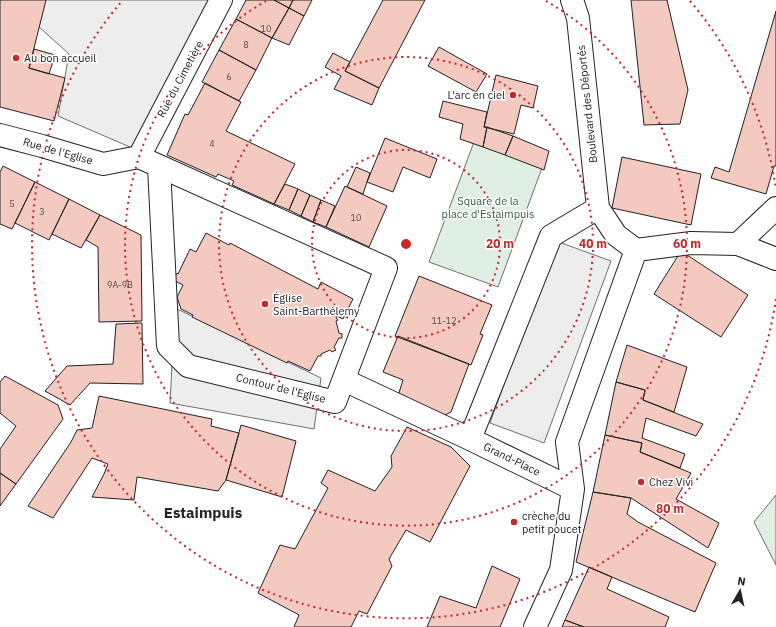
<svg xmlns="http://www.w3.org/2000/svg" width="776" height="627" viewBox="0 0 776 627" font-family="'IBM Plex Sans',sans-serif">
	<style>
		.green { fill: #e0efe3; stroke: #6f6f6f }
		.parking { fill: #ededed; stroke: #6f6f6f }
		.building { fill: #f3c9c0; stroke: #222 }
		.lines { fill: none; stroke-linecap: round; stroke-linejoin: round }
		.street-casing { stroke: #222; stroke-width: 24 }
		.street { stroke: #fff; stroke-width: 22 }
		.ring { fill: none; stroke: #c62828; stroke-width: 2; stroke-dasharray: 2 4 }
		.poi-dot { fill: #c62828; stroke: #fff; stroke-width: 1.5 }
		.labels { text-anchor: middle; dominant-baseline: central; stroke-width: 3; stroke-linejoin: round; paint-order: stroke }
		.number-label { font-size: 9px; fill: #564c4a }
		.poi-label { font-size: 11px; fill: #222; stroke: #fff; text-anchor: start }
		.street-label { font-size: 11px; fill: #222; stroke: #fff }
		.park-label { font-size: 11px; fill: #2f5e38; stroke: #fff }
		.district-label { font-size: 15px; font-weight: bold; fill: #222; stroke: #fff }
		.centre { fill: #c62828; stroke: #fff; stroke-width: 2 }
		.ring-label { font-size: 12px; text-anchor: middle; font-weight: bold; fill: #c62828; stroke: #fff; stroke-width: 3; stroke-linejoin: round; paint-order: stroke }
	</style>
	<rect width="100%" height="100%" fill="#fff"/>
	<path class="green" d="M474,142L542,168L498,287L429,262Z
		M776,495V565L754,522Z"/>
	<path class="parking" d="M45,0H214L137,150L58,116L69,54L38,26Z
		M556,241L611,261L544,443L490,423Z
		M175,308L321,378L314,429L170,403Z"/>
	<path class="building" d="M0,0H46L29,68L65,78L54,121L0,107Z
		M246,0H274L289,8L272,38L236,19Z
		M274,0H293L289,8Z
		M293,0H312L304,16L289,8Z
		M383,0H425L379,88L345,71Z
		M631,0H667L688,90L680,124L644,125Z
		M289,8L304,16L289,45L272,38Z
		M776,11V166H774L766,194L711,178L715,167L729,172Z
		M236,19L272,38L256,70L219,50Z
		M439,47L487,74L476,92L428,66Z
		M34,49L55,55L49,74L29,68Z
		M219,50L256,70L239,101L202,82Z
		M333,53L350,62L345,71L379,88L372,105L334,89L341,76L325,67Z
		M496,75L538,86L533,108L521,105L514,134L484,127Z
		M205,83L241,102L226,131L295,164L274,204L232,185L234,181L218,174L216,177L167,155L185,114L188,115Z
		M443,101L487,112L484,127H487L483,147L460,139L463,124L439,117Z
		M487,127L513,136L505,155L483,147Z
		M513,136L549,151L544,170L505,155Z
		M385,138L437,159L430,178L403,167L393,192L367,182Z
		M622,157L701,174L691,225L612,208Z
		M3,166L35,182L12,229L0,224V172Z
		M356,167L370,173L363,194L347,187Z
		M35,182L69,199L49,240L15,223Z
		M285,184L298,189L289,210L274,204Z
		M345,186L387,206L369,247L326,227Z
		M298,189L310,195L301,216L289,210Z
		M310,195L321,200L313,222L301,216Z
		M69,199L100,215L81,248L52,234Z
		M321,200L335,206L326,227L313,222Z
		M100,215L141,235L142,321L99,322L98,247L86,240Z
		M206,233L229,245L230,243L318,289L321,282L353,299L343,319L337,316L336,318L338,320L336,321L339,333L342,334V338H339L334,347L336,350L332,352L330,350L321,354V356H318L310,371L288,361L287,363L192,317L193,315L181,309L177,297L183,285L173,280L177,273L178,274L190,249L196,252Z
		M681,251L748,295L721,337L654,294Z
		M419,276L492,305L480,334L483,335L471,365L395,336Z
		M142,323L143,384L90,383L70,405L45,391L67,366L113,364L116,324Z
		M398,336L469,364L451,412L441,417L397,399L403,380L383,372Z
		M627,345L687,367L674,412L643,400L645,390L616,382Z
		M5,376L58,405L63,419L16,484L0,473V449L16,426L0,413V382Z
		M616,382L645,390L643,400L703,424L696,436L646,418L642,438L685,454L680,468L640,452L642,443L605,435Z
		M99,396L212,419L211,426L239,433L226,480L218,491L137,477L134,500L92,497L104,474L108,464L92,458L53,518L28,506L71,442L77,430L92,428Z
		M241,425L296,441L282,497L226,480Z
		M407,427L451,447L470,466L430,542L406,530L389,559L392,566L367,614L359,611L351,627H294L299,615L258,593L280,545L295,549L328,488L321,483L328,470L375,491L392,467L391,456Z
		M605,435L642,443L640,452L691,473L676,499L719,523L708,548L631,498L593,492Z
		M0,473L16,484L0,506Z
		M593,492L631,498L627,514L638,522L716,563L695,612L576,562Z
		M492,566L520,579L500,627H427L440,596L476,608Z
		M589,567L612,577L607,589L669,617L665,627H584L565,620Z
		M565,620L584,627H562Z"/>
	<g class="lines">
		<g class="street-casing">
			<path id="street" d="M572,0L578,18L598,208L616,235L636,250L691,243L738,244L776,259
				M0,135L42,146L103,164L139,157
				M139,157L386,268L335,402L188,366L168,346L159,167
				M139,157L221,0
				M738,244L776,208
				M344,380L470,439
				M573,489L470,439L551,236L598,208
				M535,627L561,570L573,489L567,442L636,250"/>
		</g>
		<use href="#street" class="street"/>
	</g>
	<g class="ring">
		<circle cx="406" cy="244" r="94"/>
		<circle cx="406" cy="244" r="187"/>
		<path d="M546 1A281 281 0 1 1 266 1"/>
		<path d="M776 299A374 374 0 1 1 122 1M690 1A374 374 0 0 1 776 189"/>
	</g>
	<g class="poi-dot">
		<circle cx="16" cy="58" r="4"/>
		<circle cx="513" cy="95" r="4"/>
		<circle cx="265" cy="304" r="4"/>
		<circle cx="641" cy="482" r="4"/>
		<circle cx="514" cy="522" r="4"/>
	</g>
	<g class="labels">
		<g class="number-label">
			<text x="266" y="28">10</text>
			<text x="246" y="44">8</text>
			<text x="229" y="76">6</text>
			<text x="212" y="143">4</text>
			<text x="12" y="203">5</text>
			<text x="42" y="211">3</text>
			<text x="356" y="217">10</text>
			<text x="120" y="284">9A-9B</text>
			<text x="444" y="320">11-12</text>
		</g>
		<g class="poi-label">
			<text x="24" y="58">Au bon accueil</text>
			<text x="505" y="95" text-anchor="end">L'arc en ciel</text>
			<text x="273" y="298">Église<tspan x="273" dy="13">Saint-Barthélemy</tspan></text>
			<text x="649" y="482">Chez Vivi</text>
			<text x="522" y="516">crèche du<tspan x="522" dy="13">petit poucet</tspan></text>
		</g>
		<g class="street-label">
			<text transform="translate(180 79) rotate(-62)">Rue du Cimetière</text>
			<text transform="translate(587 104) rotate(-96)">Boulevard des Déportés</text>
			<text transform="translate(58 151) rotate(16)">Rue de l'Eglise</text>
			<text transform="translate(281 388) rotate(14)">Contour de l'Eglise</text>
			<text transform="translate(512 459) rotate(26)">Grand-Place</text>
		</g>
		<g class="park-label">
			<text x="488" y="201">Square de la<tspan x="488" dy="13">place d'Estaimpuis</tspan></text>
		</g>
		<g class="district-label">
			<text x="203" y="512">Estaimpuis</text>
		</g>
	</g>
	<circle cx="406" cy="244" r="6" class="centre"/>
	<g class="ring-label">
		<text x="500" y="248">20 m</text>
		<text x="593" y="248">40 m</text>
		<text x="687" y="248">60 m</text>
		<text x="670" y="513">80 m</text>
	</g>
	<g transform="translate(740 591) rotate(9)" stroke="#ffffff" stroke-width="3" paint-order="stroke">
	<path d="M0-3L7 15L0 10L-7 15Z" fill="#222222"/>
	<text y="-6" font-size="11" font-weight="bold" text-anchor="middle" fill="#222222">N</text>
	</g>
</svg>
